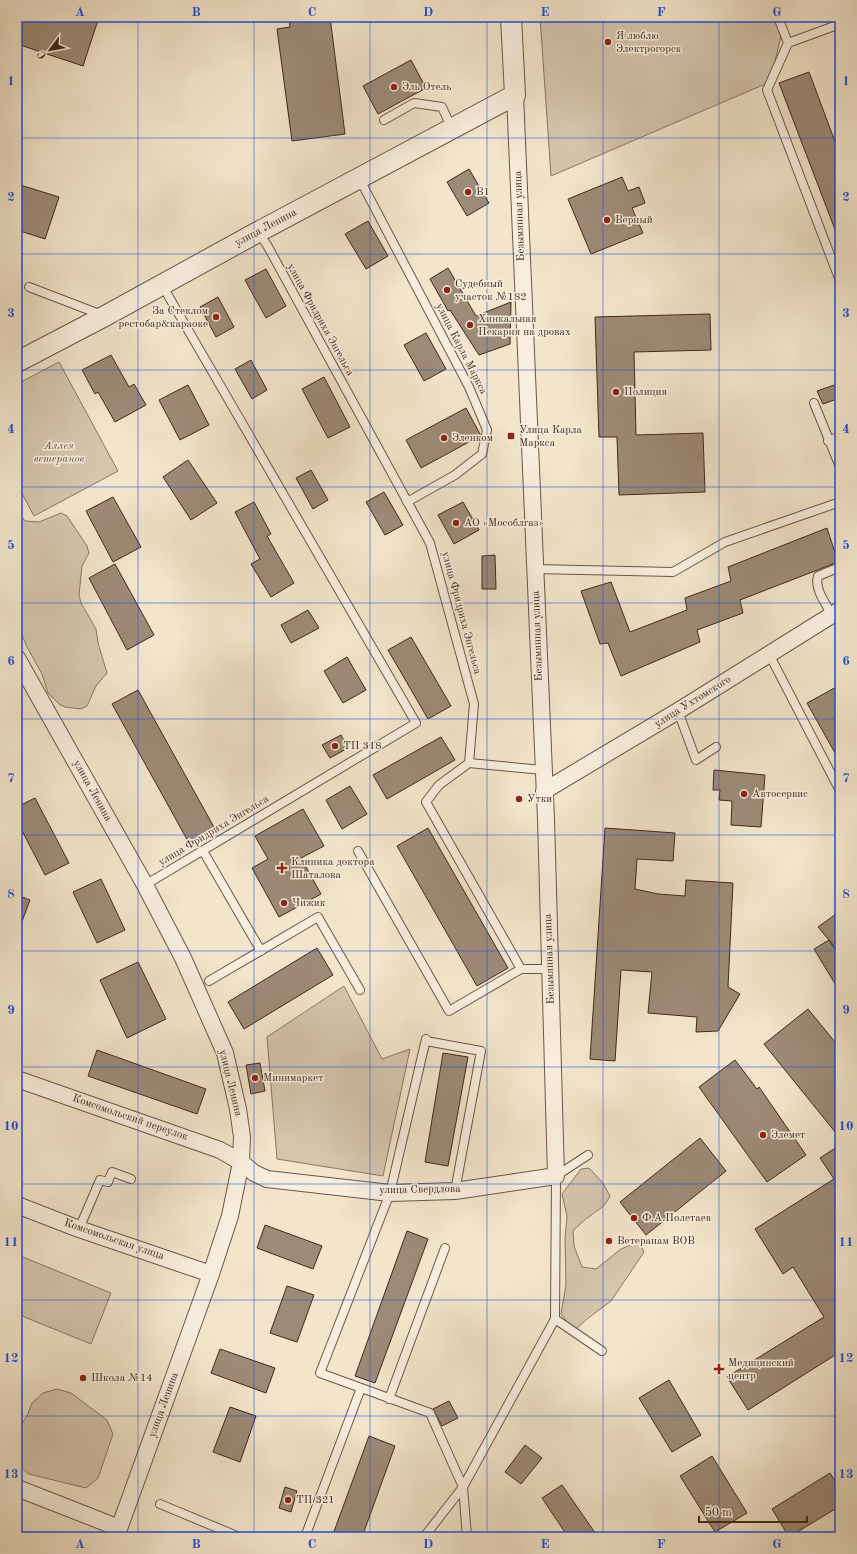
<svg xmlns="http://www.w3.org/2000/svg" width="857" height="1554" viewBox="0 0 857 1554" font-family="'Old Standard TT',serif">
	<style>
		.green { fill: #d4c5ad; stroke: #8a7664 }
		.building { fill: #9d8a77; stroke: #41271c }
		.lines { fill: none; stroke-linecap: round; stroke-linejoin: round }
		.service-casing { stroke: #6d5648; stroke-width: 10 }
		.minor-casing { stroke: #6d5648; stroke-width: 18 }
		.tertiary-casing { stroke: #6d5648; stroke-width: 22 }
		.service { stroke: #f7eedd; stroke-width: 8 }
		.minor { stroke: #f7eedd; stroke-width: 16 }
		.tertiary { stroke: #f7eedd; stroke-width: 20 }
		.grid { fill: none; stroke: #1d4ed8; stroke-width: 1; stroke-opacity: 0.55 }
		.poi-dot { fill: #8f2418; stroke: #f7eedd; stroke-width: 1.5 }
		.labels { text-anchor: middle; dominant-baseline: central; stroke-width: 3; stroke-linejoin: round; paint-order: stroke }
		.poi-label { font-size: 11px; fill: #41271c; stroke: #f7eedd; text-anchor: start }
		.street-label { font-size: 11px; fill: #41271c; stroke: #f7eedd }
		.park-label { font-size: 11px; font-style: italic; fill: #664e40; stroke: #f7eedd }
		.neatline { fill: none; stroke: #1d4ed8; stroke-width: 1.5 }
		.grid-label { font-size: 13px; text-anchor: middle; font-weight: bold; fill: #1d4ed8 }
	</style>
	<rect width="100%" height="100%" fill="#f2e5cb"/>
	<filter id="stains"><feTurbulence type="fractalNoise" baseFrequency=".005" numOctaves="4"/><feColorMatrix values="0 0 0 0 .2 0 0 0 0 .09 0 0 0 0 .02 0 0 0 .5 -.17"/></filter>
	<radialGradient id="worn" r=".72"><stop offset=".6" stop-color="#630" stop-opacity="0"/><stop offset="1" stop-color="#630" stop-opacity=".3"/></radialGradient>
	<path class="green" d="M540,17H773L781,36L770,82L551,176Z
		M59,362L118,471L34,516L17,484V384Z
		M17,511L25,521L39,522L61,513L67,516L87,546L89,553L82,566L79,595L81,603L96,629L98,643L107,673L96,686L87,706L81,709L65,707L59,704L48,693L42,674L27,647L17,624Z
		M344,986L382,1059L410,1049L383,1176L277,1159L267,1037Z
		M589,1168L603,1183L610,1196C605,1207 599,1209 590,1216C584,1220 578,1226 573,1231L574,1246L582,1267L596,1269L621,1249L635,1243L641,1246L644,1252L611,1301L587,1319L576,1329L570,1326L561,1314L566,1285L565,1239L567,1216L562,1194L581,1169Z
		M18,1255L111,1293L91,1344L17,1314Z
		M57,1389L71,1393L107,1420L113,1434L98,1478L86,1488L29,1474L17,1464V1430L27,1416L32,1403L43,1393Z"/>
	<path class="building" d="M17,17H99L83,66L17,44Z
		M289,17H330L345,134L292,141L277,29L290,27Z
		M411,60L426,88L378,114L363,86Z
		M809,72L840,155L839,240L779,83Z
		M469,169L489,203L467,216L447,182Z
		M622,177L628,191L639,187L645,203L632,208L643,233L591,254L568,199Z
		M17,184L59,197L45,239L17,230Z
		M368,221L388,256L366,269L345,234Z
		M448,268L476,316L511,302L510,344L479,355L450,310L448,311L430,279Z
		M266,269L286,306L266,318L245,280Z
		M218,297L234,327L216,337L200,307Z
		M710,314L711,350L634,352L636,435L703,433L705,492L619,495L617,437H599L595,317Z
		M426,333L446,369L424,381L404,345Z
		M111,355L129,387L134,384L146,405L115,422L98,392L95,394L82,370Z
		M251,360L267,390L252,399L235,369Z
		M324,377L350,427L328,438L302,389Z
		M840,383V398L823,404L817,391Z
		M188,385L209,425L180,440L159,400Z
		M466,408L480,434V436L421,468L406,440Z
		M188,460L217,503L191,520L163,477Z
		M311,470L328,500L313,509L296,478Z
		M384,492L403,525L385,535L366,502Z
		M113,497L141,547L113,562L86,511Z
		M254,502L271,534L267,536L294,583L271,597L251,564L260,559L235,512Z
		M463,502L479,530L454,544L438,515Z
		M827,528L838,562L740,600L743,613L697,630L700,642L621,676L608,643L600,644L581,591L611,582L630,632L687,610L685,598L731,581L728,567Z
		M495,555L496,589H482V556Z
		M115,564L154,635L127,650L89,578Z
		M308,610L319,628L291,643L281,625Z
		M411,637L451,706L428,719L388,650Z
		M347,657L366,690L343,703L324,671Z
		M840,685V762L807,703Z
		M138,690L215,829L189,843L112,704Z
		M341,735L348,748L330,758L322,745Z
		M441,737L455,760L387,799L373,775Z
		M714,770L765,775L761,827L731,825L732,801L719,800L720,790H713Z
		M350,786L367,814L342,829L326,800Z
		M35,798L69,863L45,875L17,821V807Z
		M303,809L324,846L301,858L321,894L279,917L252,868L268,859L255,836Z
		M428,828L508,968L477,986L397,846Z
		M605,828L675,833L673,861L637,859L635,889L658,894L685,896L686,880L733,883L728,987L740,994L718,1031L696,1032L697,1017L648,1013L652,972L621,970L615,1061L590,1059Z
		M101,879L125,930L97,943L73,892Z
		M17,895L30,900L18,932H17Z
		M840,911V953L818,927Z
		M829,940L840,958V992L814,949Z
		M317,948L333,975L244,1029L228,1002Z
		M138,962L166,1019L127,1038L100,980Z
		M808,1009L840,1048V1138L764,1044Z
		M97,1050L206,1089L197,1114L88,1076Z
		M443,1053L468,1057L448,1166L425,1162Z
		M735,1060L757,1089L759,1087L806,1155L767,1182L699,1087Z
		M260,1063L265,1091L251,1094L246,1065Z
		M700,1138L726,1171L646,1235L620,1202Z
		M840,1145V1352L748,1410L727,1377L824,1317L793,1267L783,1274L755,1229L834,1179L820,1158Z
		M265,1225L322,1246L313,1269L257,1248Z
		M407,1231L428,1239L375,1383L355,1376Z
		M287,1286L314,1295L297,1342L270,1333Z
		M220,1349L275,1368L266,1393L211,1373Z
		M669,1380L701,1435L672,1452L639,1398Z
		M449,1401L458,1418L442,1426L433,1409Z
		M230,1407L256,1416L240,1462L213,1452Z
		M369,1436L395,1446L362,1537H332Z
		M525,1445L542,1458L521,1484L505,1472Z
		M712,1456L747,1513L715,1532L680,1476Z
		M830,1473L840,1489V1506L789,1537L772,1509Z
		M562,1485L598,1537H568L542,1498Z
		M285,1487L297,1491L291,1512L279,1508Z"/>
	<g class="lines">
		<g class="service-casing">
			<path id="service" d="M778,17L788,43L767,90L840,281
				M788,43L840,24
				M384,120L414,103L442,107L452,129
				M359,178L469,387L487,430L482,454L455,475L407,502
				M258,232L267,245L430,543L474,704L469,763L439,785L426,802L521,969H551
				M29,287L102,315
				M814,403L840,467
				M828,441L840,436
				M535,569L673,572L725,542L840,502
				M832,615C826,604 814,589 818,576L840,567
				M769,654L840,791
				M678,711L696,760L716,747
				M469,763L543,770
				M203,851L261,951
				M358,851L449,1011L521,969
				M145,885L416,723L162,285
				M209,981L318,917L360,990
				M426,1041L481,1051L455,1191
				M79,1229L100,1180L108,1182L112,1172L131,1179
				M555,1319L602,1351
				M389,1399L445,1248
				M160,1504L237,1536L236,1537
				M305,1537L361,1388
				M424,1537L463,1487L430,1413L320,1373L390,1193L426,1039
				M467,1537L463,1487L555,1319L556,1176L588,1155"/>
		</g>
		<g class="minor-casing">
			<path id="minor" d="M17,658L145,885L183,958L225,1053L238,1109L242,1137L241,1162L230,1216L211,1274L116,1537
				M544,791L678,711L840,610
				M17,1079L220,1150L241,1162L254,1173L267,1179L390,1193L455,1191L556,1176L546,819L515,95
				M17,1205L79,1229L211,1274
				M17,1488L119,1528"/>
		</g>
		<g class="tertiary-casing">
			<path id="tertiary" d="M17,362L105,316L258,232L515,95L511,17"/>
		</g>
		<use href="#service" class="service"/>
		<use href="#minor" class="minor"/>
		<use href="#tertiary" class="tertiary"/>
	</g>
	<path class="grid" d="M138,17V1537M254,17V1537M370,17V1537M487,17V1537M603,17V1537M719,17V1537M17,138H840M17,254H840M17,370H840M17,487H840M17,603H840M17,719H840M17,835H840M17,951H840M17,1067H840M17,1184H840M17,1300H840M17,1416H840"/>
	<g class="poi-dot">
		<circle cx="608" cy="42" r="4"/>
		<circle cx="394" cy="87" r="4"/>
		<circle cx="468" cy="192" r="4"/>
		<circle cx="607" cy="220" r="4"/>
		<circle cx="447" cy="290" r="4"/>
		<circle cx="216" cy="317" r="4"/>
		<circle cx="470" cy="325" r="4"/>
		<circle cx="616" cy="392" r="4"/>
		<rect x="507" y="432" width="8" height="8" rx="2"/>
		<circle cx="444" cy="438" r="4"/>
		<circle cx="456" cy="523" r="4"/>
		<circle cx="335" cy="746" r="4"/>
		<circle cx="744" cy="794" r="4"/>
		<circle cx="519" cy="799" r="4"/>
		<path d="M280 862h4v4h4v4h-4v4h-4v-4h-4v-4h4z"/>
		<circle cx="284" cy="903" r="4"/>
		<circle cx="255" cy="1078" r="4"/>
		<circle cx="763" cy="1135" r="4"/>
		<circle cx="634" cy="1218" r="4"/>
		<circle cx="609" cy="1241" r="4"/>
		<path d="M717 1363h4v4h4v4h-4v4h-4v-4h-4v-4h4z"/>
		<circle cx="83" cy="1378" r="4"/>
		<circle cx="288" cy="1500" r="4"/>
	</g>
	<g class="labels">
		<g class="poi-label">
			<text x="616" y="36">Я люблю<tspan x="616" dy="13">Электрогорск</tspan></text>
			<text x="402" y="87">Эль Отель</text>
			<text x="476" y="192">B1</text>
			<text x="615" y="220">Верный</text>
			<text x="455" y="284">Судебный<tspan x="455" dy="13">участок №182</tspan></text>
			<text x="208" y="311" text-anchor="end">За Стеклом<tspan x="208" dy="13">рестобар&amp;караоке</tspan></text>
			<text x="478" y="319">Хинкальная<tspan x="478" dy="13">Пекарня на дровах</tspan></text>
			<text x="624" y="392">Полиция</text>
			<text x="519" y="430">Улица Карла<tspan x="519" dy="13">Маркса</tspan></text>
			<text x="452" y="438">Эленком</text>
			<text x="464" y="523">АО «Мособлгаз»</text>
			<text x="343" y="746">ТП 318</text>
			<text x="752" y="794">Автосервис</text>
			<text x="527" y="799">Утки</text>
			<text x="291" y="862">Клиника доктора<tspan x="291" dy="13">Шаталова</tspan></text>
			<text x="292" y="903">Чижик</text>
			<text x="263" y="1078">Минимаркет</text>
			<text x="771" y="1135">Элемет</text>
			<text x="642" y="1218">Ф.А.Полетаев</text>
			<text x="617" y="1241">Ветеранам ВОВ</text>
			<text x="728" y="1363">Медицинский<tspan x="728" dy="13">центр</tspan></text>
			<text x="91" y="1378">Школа №14</text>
			<text x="296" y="1500">ТП 321</text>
		</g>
		<g class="street-label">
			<text transform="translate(520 216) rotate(-92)">Безымянная улица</text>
			<text transform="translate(266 228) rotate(-28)">улица Ленина</text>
			<text transform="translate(320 320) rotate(61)">улица Фридриха Энгельса</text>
			<text transform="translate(461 349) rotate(63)">улица Карла Маркса</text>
			<text transform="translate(461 613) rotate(75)">улица Фридриха Энгельса</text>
			<text transform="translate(538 636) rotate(-92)">Безымянная улица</text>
			<text transform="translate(693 702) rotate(-32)">улица Ухтомского</text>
			<text transform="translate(92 791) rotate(61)">улица Ленина</text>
			<text transform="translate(214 831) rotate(-31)">улица Фридриха Энгельса</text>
			<text transform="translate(550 959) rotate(-92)">Безымянная улица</text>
			<text transform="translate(230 1083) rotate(76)">улица Ленина</text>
			<text transform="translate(130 1118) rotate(19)">Комсомольский переулок</text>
			<text transform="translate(420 1190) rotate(-1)">улица Свердлова</text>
			<text transform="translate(114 1240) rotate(19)">Комсомольская улица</text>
			<text transform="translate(164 1405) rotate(-70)">улица Ленина</text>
		</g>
		<g class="park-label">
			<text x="59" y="446">Аллея<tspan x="59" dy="13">ветеранов</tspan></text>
		</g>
	</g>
	<rect width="857" height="1554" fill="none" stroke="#f2e5cb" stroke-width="44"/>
	<g transform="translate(50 50) rotate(238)" stroke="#f7eedd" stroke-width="3" paint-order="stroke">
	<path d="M0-3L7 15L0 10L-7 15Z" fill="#41271c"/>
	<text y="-6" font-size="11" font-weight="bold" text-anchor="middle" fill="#41271c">С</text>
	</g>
	<path d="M699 1516v6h108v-6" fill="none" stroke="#41271c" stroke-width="2"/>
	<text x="705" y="1516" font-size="12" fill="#41271c" stroke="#f7eedd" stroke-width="3" paint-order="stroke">50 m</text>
	<rect x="22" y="22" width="813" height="1510" class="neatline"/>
	<g class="grid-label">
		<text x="80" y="16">A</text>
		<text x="196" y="16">B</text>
		<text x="312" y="16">C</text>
		<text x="428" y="16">D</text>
		<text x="545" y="16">E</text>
		<text x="661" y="16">F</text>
		<text x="777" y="16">G</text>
		<text x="11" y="85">1</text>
		<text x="846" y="85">1</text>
		<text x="11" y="201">2</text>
		<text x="846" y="201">2</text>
		<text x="11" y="317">3</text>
		<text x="846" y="317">3</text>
		<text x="11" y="433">4</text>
		<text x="846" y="433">4</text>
		<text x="11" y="549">5</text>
		<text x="846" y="549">5</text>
		<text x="11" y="665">6</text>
		<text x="846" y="665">6</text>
		<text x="11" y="782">7</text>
		<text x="846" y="782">7</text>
		<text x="11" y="898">8</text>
		<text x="846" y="898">8</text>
		<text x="11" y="1014">9</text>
		<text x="846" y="1014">9</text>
		<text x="11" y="1130">10</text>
		<text x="846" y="1130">10</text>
		<text x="11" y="1246">11</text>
		<text x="846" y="1246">11</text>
		<text x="11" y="1362">12</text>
		<text x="846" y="1362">12</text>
		<text x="11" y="1478">13</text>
		<text x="846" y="1478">13</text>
		<text x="80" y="1548">A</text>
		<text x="196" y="1548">B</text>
		<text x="312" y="1548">C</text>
		<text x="428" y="1548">D</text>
		<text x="545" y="1548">E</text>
		<text x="661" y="1548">F</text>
		<text x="777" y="1548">G</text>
	</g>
	<rect width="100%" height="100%" filter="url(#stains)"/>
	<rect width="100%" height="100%" fill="url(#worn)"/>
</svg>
